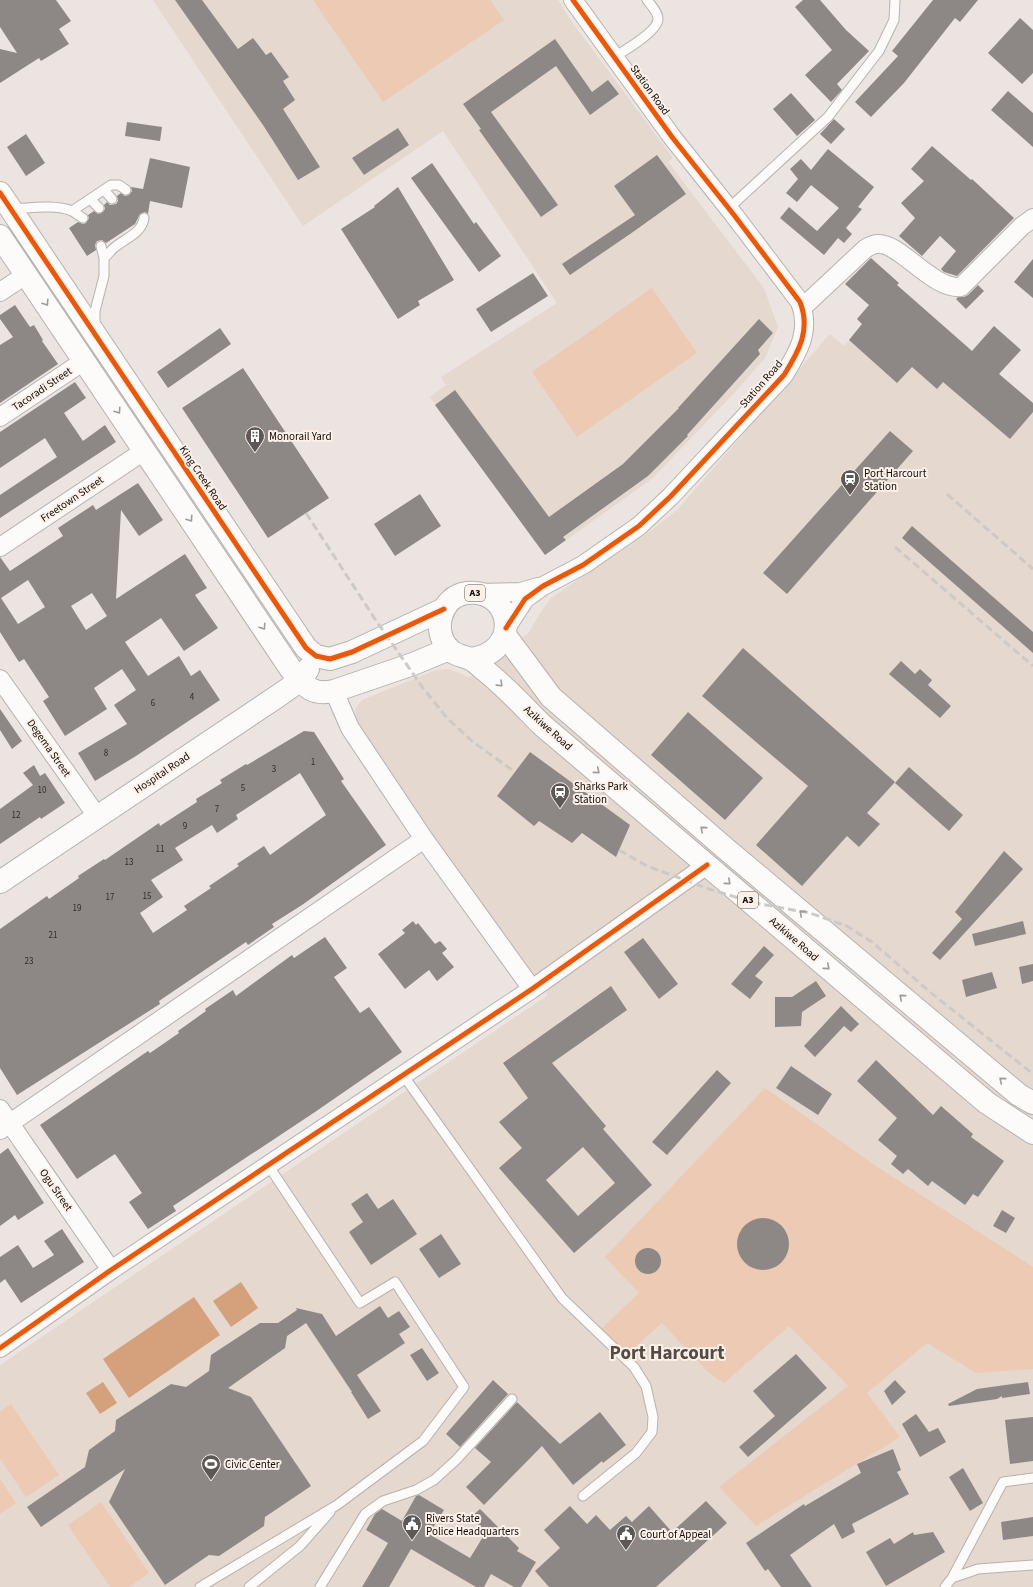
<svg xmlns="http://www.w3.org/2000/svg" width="1033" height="1587" viewBox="0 0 1033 1587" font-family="'Source Sans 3',sans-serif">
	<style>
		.built { fill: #e5d8cf }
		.green { fill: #edcab3 }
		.water { fill: #d5a17d }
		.building { fill: #8d8885; fill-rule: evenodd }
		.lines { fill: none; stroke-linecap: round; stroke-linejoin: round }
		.service-casing { stroke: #b7b2b0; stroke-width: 11 }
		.minor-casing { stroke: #b7b2b0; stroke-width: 20 }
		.tertiary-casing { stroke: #b7b2b0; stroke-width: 24 }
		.primary-casing { stroke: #b7b2b0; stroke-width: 24 }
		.service { stroke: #fcfbfa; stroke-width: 9 }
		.minor { stroke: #fcfbfa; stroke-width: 18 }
		.tertiary { stroke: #fcfbfa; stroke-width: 22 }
		.primary { stroke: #fcfbfa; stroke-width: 22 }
		.rail { stroke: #cccac9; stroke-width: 3; stroke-dasharray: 8 4; stroke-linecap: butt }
		.cycleway-casing { stroke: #fcf0e9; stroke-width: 8 }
		.cycleway { stroke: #e8590c; stroke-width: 5 }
		.oneway { stroke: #9e9c9a }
		.labels { text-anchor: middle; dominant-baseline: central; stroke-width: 4; stroke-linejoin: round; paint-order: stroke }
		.number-label { font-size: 9px; fill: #302c2a }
		.shield { fill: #fcf0e9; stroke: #58514e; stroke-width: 1 }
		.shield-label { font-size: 10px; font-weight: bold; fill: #110d0b }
		.street-label { font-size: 11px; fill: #110d0b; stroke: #fcf0e9 }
		.poi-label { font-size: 11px; fill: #110d0b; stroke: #fcf0e9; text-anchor: start }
		.town-label { font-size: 19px; font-weight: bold; fill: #544b45; stroke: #fcf0e9 }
	</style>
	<rect width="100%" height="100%" fill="#ebe4e0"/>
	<path class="built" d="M153,0H558L572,22L673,158L668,162L764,288L778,327L765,358L735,392L653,478L545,555L430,397L446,385L441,377L557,303L443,131L303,226Z
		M897,286L1033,403V1587H0V1365L548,995L441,850L357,722L355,709L362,700L436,670L449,669L469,677L495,663L529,632L540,613L551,598L653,529L677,510L830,334L844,346Z"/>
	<path class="green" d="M313,0H490L504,20L383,102Z
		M652,288L697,353L577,437L532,372Z
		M765,1088L879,1168L1033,1267V1369L976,1373L927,1343L867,1393L900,1437L756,1526L719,1487L848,1386L789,1326L724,1383L709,1373L662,1323L628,1353L601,1329L639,1293L605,1257Z
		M11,1404L59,1475L26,1497L0,1458V1411Z
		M0,1479L16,1503L0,1514Z
		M101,1502L149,1573L129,1587H110L68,1525Z"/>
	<path class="water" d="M241,1282L258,1308L231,1327L213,1301Z
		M194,1297L220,1335L129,1398L103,1359Z
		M103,1382L117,1403L100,1414L86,1393Z"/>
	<path class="building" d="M0,0H56L71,21L59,29L69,44L41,61L39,58L0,83V49L17,53L0,27Z
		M175,0H202L238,49L253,38L266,55L271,52L289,77L283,81L295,100L283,109L320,167L298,180L263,125Z
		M803,0H820L846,30L869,51L837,84L842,90L831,102L805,75L832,50L795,7Z
		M933,0H978L960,22L955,18L904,83L871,117L855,102L898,56L892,51Z
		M1020,18L1033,30V73L1022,84L988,53Z
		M555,39L592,92L608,80L619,94L590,115L556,66L491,112L558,205L541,217L479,130L481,129L463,104Z
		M1008,91L1033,113V147L991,110Z
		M791,93L815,120L797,136L773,109Z
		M834,119L845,129L831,144L820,134Z
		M127,122L162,127L160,141L125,136Z
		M398,128L409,145L364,175L352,158Z
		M26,134L45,163L26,176L7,147Z
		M932,146L971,180L972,179L1014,218L957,276L944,272L941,269L956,251L940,236L922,256L899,236L915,218L901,203L924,181L911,169Z
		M828,149L874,187L858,207L862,209L846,228L852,234L844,243L838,238L824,255L780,218L789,207L817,231L839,208L811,185L797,202L786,193L798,179L790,169L801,159L811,170Z
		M657,155L686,194L633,232L570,275L562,264L635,215L614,186Z
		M150,158L190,167L182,208L150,201L148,214L145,212L140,214L135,224L106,243L102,240L97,241L95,245L96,250L87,256L69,228L78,222L83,224L86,223L89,218L88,215L94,211L98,214L103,212L105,209L104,205L107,202L110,205L116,204L118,201L117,196L121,193L125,196L129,195L132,191L131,187L143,189Z
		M432,163L474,224L476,222L501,256L479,272L411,178Z
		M398,187L454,280L418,301L420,305L398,319L341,229L375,207L374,206Z
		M871,258L899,283L897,285L972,351L994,326L1021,350L999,374L1033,403V412L1010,439L943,382L937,389L912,367L897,383L849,340L862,324L857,319L869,305L845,284Z
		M1033,259V298L1014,282Z
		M533,273L548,296L491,332L476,309Z
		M978,285L984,291L966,309L956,299L958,297H964L968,295Z
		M15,305L30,327L34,325L43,340L42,341L58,364L0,403V345L13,337L0,319V315Z
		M759,319L773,333L758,350L760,354L687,435L688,436L648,476L563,537L566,540L545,555L435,405L455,390L549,517L623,464L679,408H678Z
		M220,328L231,344L168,388L157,372Z
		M243,368L329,498L268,538L182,408Z
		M75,382L86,398L64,413L83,441L105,425L116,442L0,518V495L57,457L45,438L0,468V432Z
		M890,431L913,451L787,594L763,573Z
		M138,483L163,520L139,536L121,510L116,599L185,554L207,588L195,595L218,628L184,651L161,618L125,642L148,676L179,656L191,676L200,670L220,700L136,756L95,781L78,753L127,724L114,705L136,690L122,669L94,688L107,709L65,736L43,701L49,697L24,659L19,662L0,632V557L10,571L63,536L58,528L93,505L96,510ZM28,580L45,607L18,624L1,598ZM92,593L107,616L86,630L71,606Z
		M420,494L441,526L395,556L374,524Z
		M912,526L1033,632V653L902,538Z
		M743,648L895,782L867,813L880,824L859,847L847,836L802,886L756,845L808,786L702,696Z
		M901,661L915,674L920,669L932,680L928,685L951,706L940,718L889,674Z
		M0,709L22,741L12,749L0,730Z
		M688,712L763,778L725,820L651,755Z
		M304,731L314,732L344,779L341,781L386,845L302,905L272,924L274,927L248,945L246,942L159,1001L160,1004L17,1095L0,1068V929L47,896L49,899L79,878L78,876L104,859L105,860L159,823L160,826L197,802L196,799L222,783L220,780L246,764L247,765ZM300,773L326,815L270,855L264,846L237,864L239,866L209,886L211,888L184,906L187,910L153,933L140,913L163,897L151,880L183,860L175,848L212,825L217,833L238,819L236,815Z
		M530,752L630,825L616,857L582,833L572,843L539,821L534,826L497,796Z
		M34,765L40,776L45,773L65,803L41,819L40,817L0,844V809L33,785L23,773Z
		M909,767L963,815L949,831L895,783Z
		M1004,851L1023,869L940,960L932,953L962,919L955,912Z
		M413,921L416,925L418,923L435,944L440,941L447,949L442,953L454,967L437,981L429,970L405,989L378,954L405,933L402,930Z
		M1023,921L1026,934L975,946L972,934Z
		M325,937L347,968L334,977L360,1013L369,1007L402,1052L315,1112L173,1206L176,1211L148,1229L129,1202L142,1193L115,1154L77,1179L40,1125L148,1051L150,1053L179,1033L178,1031L206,1011L205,1009L233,990L236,996L292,955L294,958Z
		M643,938L678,984L659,999L624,952Z
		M764,946L774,955L755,976L763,982L750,999L731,984Z
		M1033,964V981L1022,984L1019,967Z
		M992,972L997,988L966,997L962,980Z
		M816,981L826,996L802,1012L801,1026L775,1027V997H792Z
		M611,986L627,1010L552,1063L606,1126L603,1129L652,1185L574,1253L499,1168L522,1148L499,1122L528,1098L503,1063ZM583,1147L615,1183L578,1216L546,1180Z
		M841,1006L859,1024L851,1032L844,1026L815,1057L804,1046Z
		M876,1060L933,1115L941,1106L973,1134L971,1137L1004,1161L978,1197L973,1194L965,1205L932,1181L928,1186L908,1169L903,1174L891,1164L897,1156L878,1140L897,1118L857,1081Z
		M791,1066L832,1094L818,1115L776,1088Z
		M717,1070L731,1083L667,1155L652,1142Z
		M8,1148L44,1203L18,1220L15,1215L0,1226V1154Z
		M367,1193L378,1209L393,1199L417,1234L371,1265L349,1232L363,1222L351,1204Z
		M1002,1210L1015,1218L1006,1233L993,1226Z
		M737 1244a26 26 0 1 1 52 0a26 26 0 1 1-52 0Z
		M62,1229L84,1262L21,1303L5,1279L0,1283V1257L18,1245L33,1268L54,1255L44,1241Z
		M441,1234L461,1264L439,1278L419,1249Z
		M635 1261a13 13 0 1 1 26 0a13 13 0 1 1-26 0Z
		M380,1306L388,1318L399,1311L410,1327L399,1334L405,1343L357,1375L381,1411L368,1419L351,1392H352L306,1323L287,1336L285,1348L228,1388L251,1397L311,1486L265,1517L264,1526L219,1556L209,1555L165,1585L109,1502L125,1469L41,1527L27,1507L85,1467L89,1450L115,1431L116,1420L171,1384L186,1387L209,1371L211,1355L260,1323H278L297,1310L296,1308L322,1314L336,1336Z
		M422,1348L439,1373L427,1381L410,1355Z
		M796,1354L827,1388L748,1457L739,1447L775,1416L753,1391Z
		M493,1380L508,1394L460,1447L446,1434Z
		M895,1380L906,1392L892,1405L884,1391Z
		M1028,1382L1030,1394L1002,1398V1396L997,1399L949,1406L948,1404L977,1389Z
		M517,1402L560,1444L600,1412L626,1445L603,1463L602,1461L573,1485L542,1446L484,1505L466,1487L491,1462L475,1448Z
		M916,1414L929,1432L938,1428L946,1442L920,1457L902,1424Z
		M1033,1417V1461L1010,1464L1005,1420Z
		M893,1449L901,1470L897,1472L909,1494L852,1524L855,1532L842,1539L834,1524L790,1555L812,1587H781L768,1569L765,1571L746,1543L804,1504L805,1506L861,1473L857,1464Z
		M963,1468L983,1503L970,1511L949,1477Z
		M419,1495L444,1510L429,1534L470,1558L486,1532L471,1517L480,1509L519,1548L517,1551L536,1562L521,1587H514L491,1574L484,1587H476L411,1549L389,1587H362L388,1543L366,1530L375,1514L382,1509L402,1521L416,1496Z
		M706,1501L727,1523L656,1587H549L535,1571L560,1548L544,1530L570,1506L587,1524L596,1515L610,1530L626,1516L632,1522L649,1506L672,1532Z
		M1033,1517V1536L1003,1540L1001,1522Z
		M913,1532L914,1535L933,1532L945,1552L886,1586L866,1552L890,1538L894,1544Z"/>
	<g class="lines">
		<g class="service-casing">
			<path id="service" d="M614,57C624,51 658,31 658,19C658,12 651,5 647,0
				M104,190L112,199
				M90,199L99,208
				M729,208L828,117L879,51L894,20L895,0
				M13,209C30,208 56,204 72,211C76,213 79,216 83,218
				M72,211L111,185H119L126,190
				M104,258C108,255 111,250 115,247C126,238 142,233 144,218
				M95,326V311L104,276V258L101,246
				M403,1075L562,1298L634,1367L646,1386L653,1417L652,1432L636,1453L583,1496
				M952,1578L978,1569L1033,1565
				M200,1587L337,1505L423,1441L464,1387L395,1282L360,1303L268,1165
				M249,1587L300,1546L330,1512
				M320,1587L365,1514L383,1501L416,1490L434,1480L456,1460L512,1399
				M945,1587L952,1578L1003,1482L1033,1478"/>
		</g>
		<g class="minor-casing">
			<path id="minor" d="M0,292L27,274
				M802,308L865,249C868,247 873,244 877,244C899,241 932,290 961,287L1022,226L1033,218
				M0,417L84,361
				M0,547L144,451
				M480,593L521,592L538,587
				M506,628L525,599L543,586L583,565L639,526L671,496L784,375C799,351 811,330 800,302L734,215L672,137L573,0
				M0,679L97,816
				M334,691L350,728L424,839L532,989
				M0,1109L111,1270
				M0,1130L424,839
				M0,1348L111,1270L532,989L707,865"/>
		</g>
		<g class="tertiary-casing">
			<path id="tertiary" d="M0,193L306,648L316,656L330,659L352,652L444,609
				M0,236L290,668C304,685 310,696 334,691L413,664L449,649
				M0,882L275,698L301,680L308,669"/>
		</g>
		<g class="primary-casing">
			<path id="primary" d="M505,635L551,697L726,849L1019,1095L1033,1103
				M470,659C523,653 513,588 467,593C441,596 431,631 449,649C455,656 462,655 470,659C475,661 479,665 482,668C504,685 523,706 542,725L987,1103L1033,1133"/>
		</g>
		<use href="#service" class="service"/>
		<use href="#minor" class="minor"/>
		<use href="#tertiary" class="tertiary"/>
		<use href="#primary" class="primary"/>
		<path class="rail" d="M947,494L1033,569
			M306,513L375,619L423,688L447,718L473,742L515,772
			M895,547L1033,666
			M619,850L647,866L709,889L755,903L810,913L847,926L872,942L930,992L1033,1074"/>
		<g class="cycleway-casing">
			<path id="cycleway" d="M0,193L306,648L316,656L330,659L352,652L444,609
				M506,628L525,599L543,586L583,565L639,526L671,496L784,375C799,351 811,330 800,302L734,215L672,137L573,0
				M0,1348L111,1270L532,989L707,865"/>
		</g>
		<use href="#cycleway" class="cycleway"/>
	</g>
	<defs><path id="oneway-chevron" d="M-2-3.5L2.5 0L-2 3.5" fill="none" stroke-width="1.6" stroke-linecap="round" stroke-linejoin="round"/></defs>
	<g class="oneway">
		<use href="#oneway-chevron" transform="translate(46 303) rotate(57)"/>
		<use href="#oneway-chevron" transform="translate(118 411) rotate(56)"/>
		<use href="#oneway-chevron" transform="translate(190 519) rotate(56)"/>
		<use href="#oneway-chevron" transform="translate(263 627) rotate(56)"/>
		<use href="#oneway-chevron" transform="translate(500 684) rotate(44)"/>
		<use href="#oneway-chevron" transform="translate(597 771) rotate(40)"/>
		<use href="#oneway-chevron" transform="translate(703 829) rotate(-139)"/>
		<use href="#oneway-chevron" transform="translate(728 882) rotate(41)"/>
		<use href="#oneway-chevron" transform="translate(802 913) rotate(-140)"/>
		<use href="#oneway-chevron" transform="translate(827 967) rotate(41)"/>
		<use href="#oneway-chevron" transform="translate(902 997) rotate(-140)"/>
		<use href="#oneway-chevron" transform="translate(1002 1080) rotate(-140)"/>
	</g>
	<defs>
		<g id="building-pin" transform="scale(1)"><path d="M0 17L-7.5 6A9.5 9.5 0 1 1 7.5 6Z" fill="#5d5856" stroke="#fcf0e9"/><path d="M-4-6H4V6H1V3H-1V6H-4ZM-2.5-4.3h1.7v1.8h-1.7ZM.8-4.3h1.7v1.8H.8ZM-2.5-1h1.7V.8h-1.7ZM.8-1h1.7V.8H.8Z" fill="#fff"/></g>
		<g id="station-pin" transform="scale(1)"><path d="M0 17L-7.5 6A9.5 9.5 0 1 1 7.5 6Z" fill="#5d5856" stroke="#fcf0e9"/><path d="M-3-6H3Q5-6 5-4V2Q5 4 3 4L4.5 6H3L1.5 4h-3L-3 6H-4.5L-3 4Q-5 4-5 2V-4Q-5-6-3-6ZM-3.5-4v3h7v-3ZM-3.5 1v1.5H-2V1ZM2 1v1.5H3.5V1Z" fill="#fff"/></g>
		<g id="stadium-pin" transform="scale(1)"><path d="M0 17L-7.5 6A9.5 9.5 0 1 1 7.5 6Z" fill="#5d5856" stroke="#fcf0e9"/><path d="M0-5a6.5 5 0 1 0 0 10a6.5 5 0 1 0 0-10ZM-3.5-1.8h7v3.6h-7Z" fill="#fff"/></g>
		<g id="civic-pin" transform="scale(1)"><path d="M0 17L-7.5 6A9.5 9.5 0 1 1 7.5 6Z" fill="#5d5856" stroke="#fcf0e9"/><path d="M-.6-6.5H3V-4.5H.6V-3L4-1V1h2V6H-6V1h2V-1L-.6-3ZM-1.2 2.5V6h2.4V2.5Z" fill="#fff"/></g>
	</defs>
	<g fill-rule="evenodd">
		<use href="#building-pin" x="255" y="436"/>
		<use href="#station-pin" x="850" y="479"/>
		<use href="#station-pin" x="560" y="792"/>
		<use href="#stadium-pin" x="211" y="1464"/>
		<use href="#civic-pin" x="412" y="1524"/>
		<use href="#civic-pin" x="626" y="1534"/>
	</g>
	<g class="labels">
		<g class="number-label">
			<text x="192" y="697">4</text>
			<text x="153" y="703">6</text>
			<text x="106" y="753">8</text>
			<text x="313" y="762">1</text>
			<text x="274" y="769">3</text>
			<text x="243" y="788">5</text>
			<text x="42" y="790">10</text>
			<text x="217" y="809">7</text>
			<text x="16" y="815">12</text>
			<text x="185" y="826">9</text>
			<text x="160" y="849">11</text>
			<text x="129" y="862">13</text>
			<text x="147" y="896">15</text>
			<text x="110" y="897">17</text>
			<text x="77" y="908">19</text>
			<text x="53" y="935">21</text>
			<text x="29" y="961">23</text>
		</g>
		<g class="shield">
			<rect x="465" y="585" width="20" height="16" rx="3"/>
			<rect x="738" y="892" width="20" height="16" rx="3"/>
		</g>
		<g class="shield-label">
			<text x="475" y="593">A3</text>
			<text x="748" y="900">A3</text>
		</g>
		<g class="street-label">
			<text transform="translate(650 90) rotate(54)">Station Road</text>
			<text transform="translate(761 384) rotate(-49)">Station Road</text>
			<text transform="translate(42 389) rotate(-34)">Tacoradi Street</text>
			<text transform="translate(203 478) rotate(56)">King Creek Road</text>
			<text transform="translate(72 499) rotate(-34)">Freetown Street</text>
			<text transform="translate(548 728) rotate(42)">Azikiwe Road</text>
			<text transform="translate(49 748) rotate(55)">Degema Street</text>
			<text transform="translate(162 773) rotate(-34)">Hospital Road</text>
			<text transform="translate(794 939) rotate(41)">Azikiwe Road</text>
			<text transform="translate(56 1190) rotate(55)">Ogu Street</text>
		</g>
		<g class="poi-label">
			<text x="269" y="436">Monorail Yard</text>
			<text x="864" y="473">Port Harcourt<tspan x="864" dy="13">Station</tspan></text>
			<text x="574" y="786">Sharks Park<tspan x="574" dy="13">Station</tspan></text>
			<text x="225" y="1464">Civic Center</text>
			<text x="426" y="1518">Rivers State<tspan x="426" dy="13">Police Headquarters</tspan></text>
			<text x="640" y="1534">Court of Appeal</text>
		</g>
		<g class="town-label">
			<text x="667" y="1353">Port Harcourt</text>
		</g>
	</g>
</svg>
